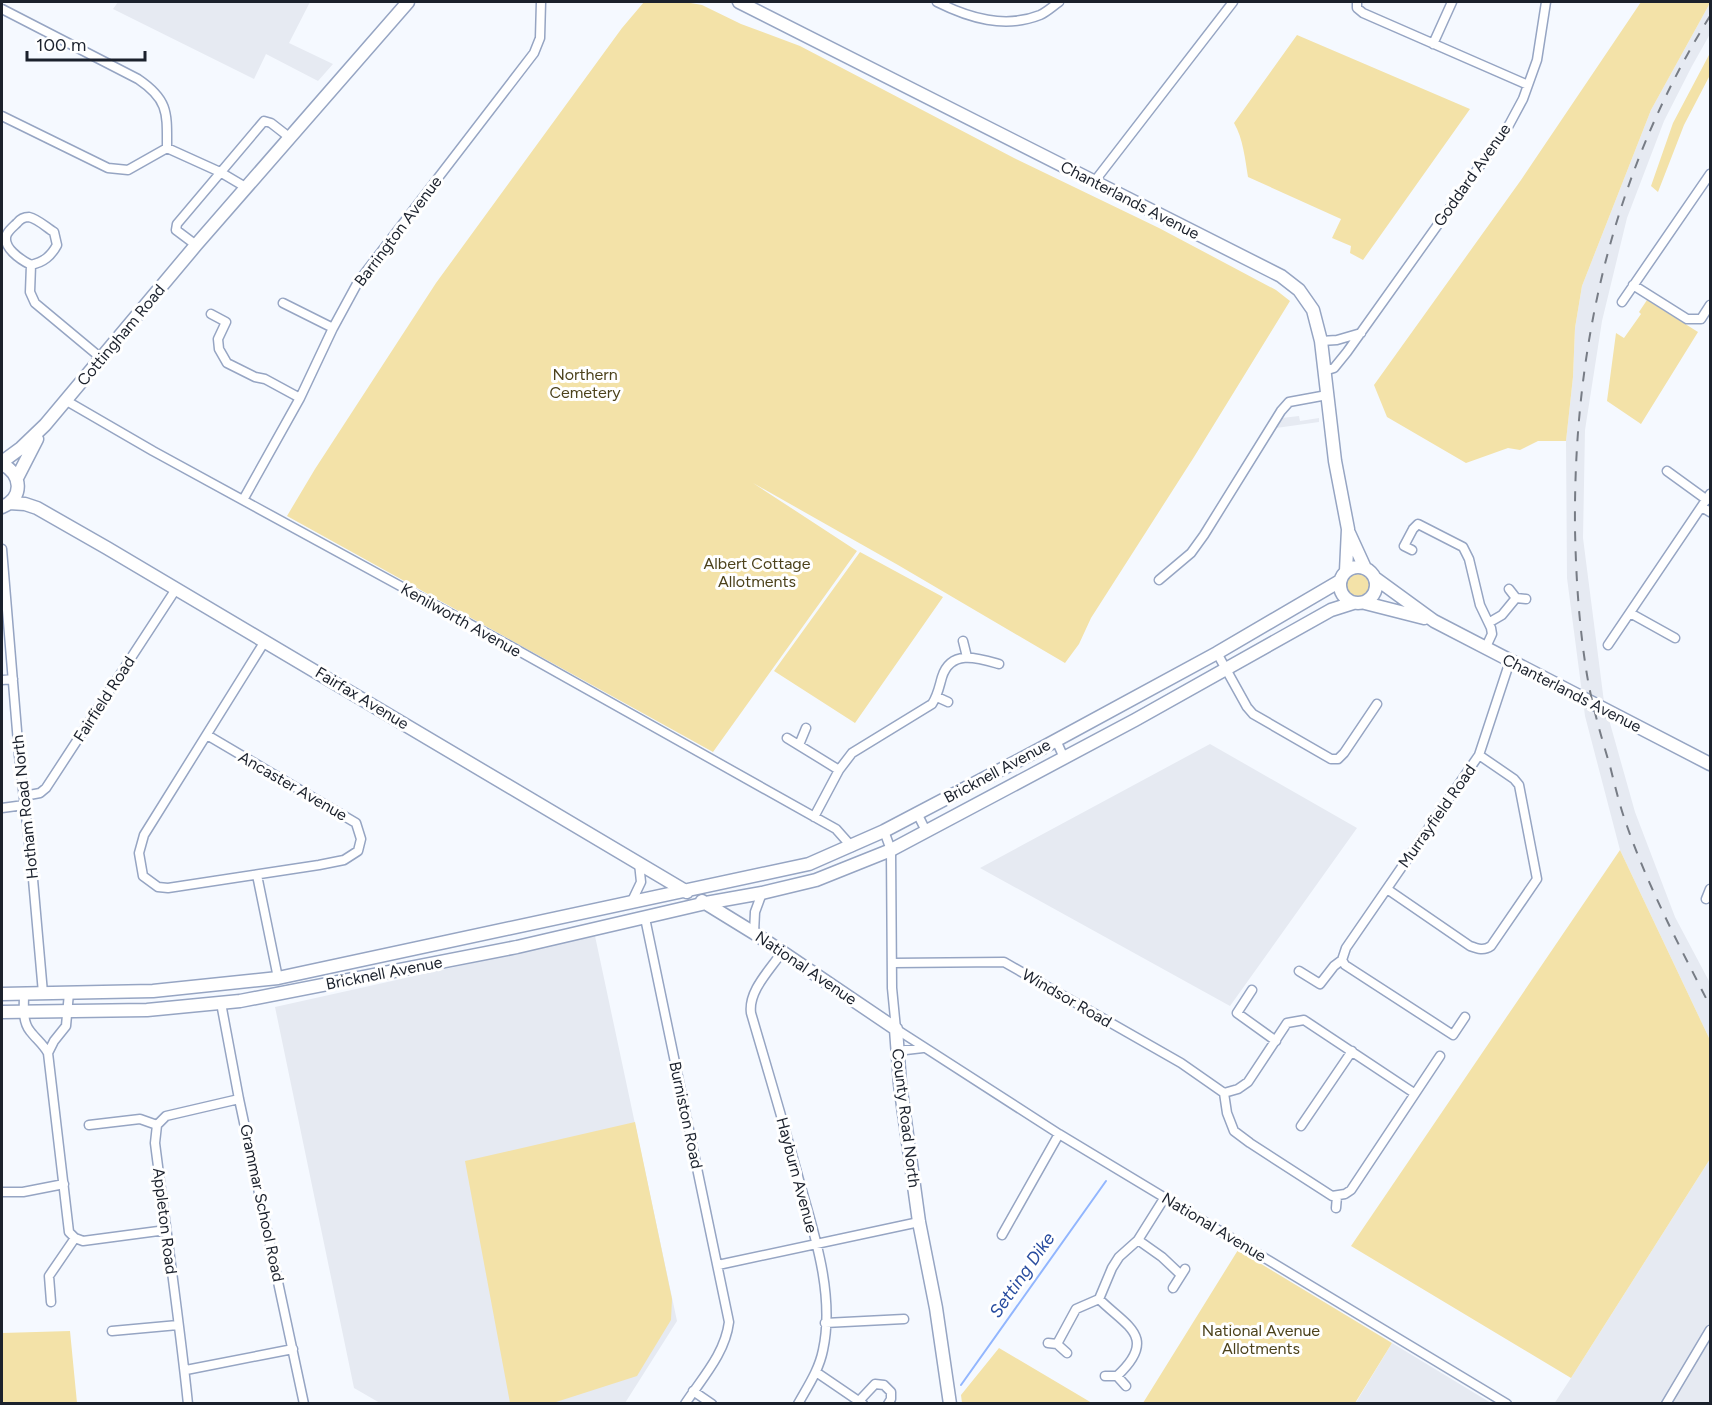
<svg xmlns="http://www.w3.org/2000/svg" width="1712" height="1405" viewBox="0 0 1712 1405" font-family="Figtree,sans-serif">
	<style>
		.built { fill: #e6eaf2 }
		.green { fill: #f3e2a8 }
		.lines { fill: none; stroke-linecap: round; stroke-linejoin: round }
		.stream { stroke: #92b6fe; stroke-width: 2 }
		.street-casing { stroke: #96a5c3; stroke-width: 11 }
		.secondary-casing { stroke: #96a5c3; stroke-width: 15 }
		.street { stroke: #fff; stroke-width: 8 }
		.secondary { stroke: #fff; stroke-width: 12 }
		.rail { stroke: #777c85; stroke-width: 2; stroke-dasharray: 10 10; stroke-linecap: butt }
		.labels { text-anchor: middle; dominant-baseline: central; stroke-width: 6; stroke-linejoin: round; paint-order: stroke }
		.street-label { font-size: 16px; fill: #1b212c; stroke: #fff }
		.park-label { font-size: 16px; fill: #4c421c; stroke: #fff }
		.water-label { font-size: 18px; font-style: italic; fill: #284c9f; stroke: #fff }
	</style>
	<rect width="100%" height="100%" fill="#f5f9ff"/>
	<path class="built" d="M118,2H310L289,43L333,64L318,81L266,54L254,79L113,9Z
		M1710,3V34L1692,66L1664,121L1627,218L1602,321L1585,430L1583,538L1604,702L1635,812L1675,917L1710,983V1040L1620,850L1585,716L1567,578L1566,441L1573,377L1575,328L1582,286L1651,110Z
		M1299,416L1300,421L1319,418V422L1276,428L1282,418Z
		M1210,744L1357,828L1230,1006L980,868Z
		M595,936L677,1321L625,1403H380L354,1388L275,1007Z
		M1710,1159V1403L1554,1404L1571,1378Z
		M1392,1343L1491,1403L1355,1404Z"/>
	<path class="green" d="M644,2H685L702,5L741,24L800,46L1014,158L1159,228L1276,290L1290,301L1194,457L1091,618L1079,644L1065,663L898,565L753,483L857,551L713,752L287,516L315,469L436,283L622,28Z
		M1641,2H1710V3L1651,110L1582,286L1575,328L1573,377L1566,441H1538L1520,450L1508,448L1466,463L1387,417L1374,385L1521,180Z
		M1297,35L1470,109L1363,260L1350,253L1351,246L1332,238L1341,219L1248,177C1245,159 1243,138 1234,123Z
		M1710,53V75L1684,125L1658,192L1651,186L1673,123Z
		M1647,300L1698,332L1641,424L1607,401L1616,333L1624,338L1641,314L1639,312Z
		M860,552L943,597L855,723L774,671Z
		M1345 586a13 13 0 1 1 26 0a13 13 0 1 1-26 0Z
		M1620,850L1710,1040V1159L1571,1378L1351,1246Z
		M635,1122L672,1299L671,1320L637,1376L553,1403H510L465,1161Z
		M1238,1250L1392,1343L1355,1403H1143Z
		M70,1331L77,1403H2V1333Z
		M999,1348L1092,1403H962L961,1395Z"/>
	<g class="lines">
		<path class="stream" d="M961,1385L1106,1181"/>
		<g class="street-casing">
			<path id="street" d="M937,2C969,18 1005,29 1040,15C1047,12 1053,6 1059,2
				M1357,2V8L1363,13L1528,85
				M2,9L138,79C169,100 167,113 167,148
				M1433,44L1452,2
				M2,116L108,168L128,170L167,148
				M167,148L220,172L247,188
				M1094,182L1233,2
				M196,245L176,230L177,224L264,121L271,123L289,137
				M31,265C44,262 51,256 57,245L54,232C47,228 38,219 29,217C24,217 20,219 17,223C14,226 9,230 7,234C1,247 21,260 31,265L30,292L35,303L101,358
				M1633,285L1687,319H1701L1710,305
				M1622,302L1710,174
				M283,303L333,328
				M211,314L226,322L218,339L219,349L227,363L255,377L265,379L300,398
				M1321,341L1337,340L1361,333
				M1324,371L1334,368L1347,352L1509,125L1523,99L1537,60L1546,2
				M65,400L153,451L501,641L836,829L852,847
				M1667,471L1707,500
				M243,500L300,398L333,328L358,282L534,53L540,38L541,2
				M1702,507L1710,512
				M2,549L19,755L32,868L43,993
				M1412,550L1404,546L1413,529L1418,524L1463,547L1469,559L1480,605L1491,628L1492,634L1485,649
				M1159,580L1191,553L1204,535L1281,411L1289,402L1327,395
				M1509,589L1516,598L1526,599
				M1630,613L1675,638
				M1490,622L1502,615L1516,598
				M963,641L967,657
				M1608,645L1710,494
				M1217,653L1247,707L1253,714L1331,759H1338L1344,753L1377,704
				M2,680L13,679
				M937,697L948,702
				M207,735L356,823L361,839L358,851L344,860L319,865L168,888L158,887L143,876L139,853L144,835L265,641
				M787,738L839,770
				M1056,740L1064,758
				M799,745L806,728
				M24,796L40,793L46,788L176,589
				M2,808L24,805
				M917,813L926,831
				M814,817L839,770L852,753L932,704C938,695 939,687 942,677C951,649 978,658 999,664
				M884,831L891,850L892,988L896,1029L1059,1134L1507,1404
				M257,875L278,978
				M1387,889L1470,946C1478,949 1484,951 1491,946L1537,879L1519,785L1514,779L1479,755
				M1706,899L1710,889
				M631,903L641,882L639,863
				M645,918L729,1322C725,1354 702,1378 685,1404
				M754,933L755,912L762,893
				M782,952C770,970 748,991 751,1013C767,1068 784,1124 799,1180C814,1233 835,1295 823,1350C819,1370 808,1386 798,1404
				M1342,960L1345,965L1453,1035L1465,1017
				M893,963L1004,962L1181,1063L1224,1093L1227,1113L1234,1131L1250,1143L1332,1196L1345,1194L1351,1190L1440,1056
				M1299,971L1320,984L1334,966L1342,960L1346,948L1479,755L1510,661
				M1252,990L1237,1013L1276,1041
				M24,994C24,1006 22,1021 30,1031C36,1039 43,1044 48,1053L69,1232L75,1238L83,1241L166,1230
				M221,1003L239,1099L304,1404
				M897,1051L923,1048
				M48,1053L54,1041L66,1026L69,993
				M1224,1093L1238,1089L1248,1082L1287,1023L1304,1020L1414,1093
				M89,1125L140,1119L157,1125
				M1301,1126L1352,1051
				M2,1192H23L64,1184
				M1336,1208L1337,1196
				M1002,1235L1059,1134
				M1138,1240L1162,1257L1180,1274
				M718,1265L919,1222
				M1173,1288L1185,1269
				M1099,1299C1126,1326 1159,1337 1117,1376
				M51,1302L49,1276L75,1238
				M825,1323L904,1319
				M112,1331L178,1325
				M1048,1343L1057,1344L1067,1353
				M1057,1344L1076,1309L1099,1299L1112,1268L1119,1257L1138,1240L1165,1197
				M186,1370L293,1349
				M816,1372L863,1404
				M1105,1376H1117L1126,1386
				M693,1391L712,1404
				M859,1401L875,1384L884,1385L891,1392V1399L888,1404
				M188,1404C179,1317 166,1230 155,1143L157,1125L166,1116L239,1099
				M1666,1404L1710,1330"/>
		</g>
		<g class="secondary-casing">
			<path id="secondary" d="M739,2L1281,276L1299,290L1313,310L1321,341L1335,461L1348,529L1346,571
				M2,462L21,448L45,425L196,245L408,2
				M2,464C22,474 24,498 2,507
				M17,478L37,439
				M9,503L25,504L37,508L107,548L687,892
				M1349,533L1365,568
				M1340 585a18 18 0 1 1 36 0a18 18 0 1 1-36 0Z
				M1375,578L1434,621L1710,764
				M1365,603L1424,618
				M702,901L754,933L896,1029L900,1084L919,1222L936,1308L950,1404
				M2,994L153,991L278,978L809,864L884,831L1042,748L1217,653L1340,581
				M2,1012L147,1010L240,1001L517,947L706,903L762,893L816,880L891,850L1135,720L1331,610L1353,603"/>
		</g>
		<use href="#street" class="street"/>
		<use href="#secondary" class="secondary"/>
		<path class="rail" d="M1710,16C1613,172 1573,346 1575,529C1576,578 1579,626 1587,675C1592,705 1601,736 1610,766C1615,786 1620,807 1627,826C1649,889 1680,947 1710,1006"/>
	</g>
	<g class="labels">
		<g class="street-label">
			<text transform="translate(1472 175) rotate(-55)">Goddard Avenue</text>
			<text transform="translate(1130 200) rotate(27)">Chanterlands Avenue</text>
			<text transform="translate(398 231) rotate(-53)">Barrington Avenue</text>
			<text transform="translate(121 335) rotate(-50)">Cottingham Road</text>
			<text transform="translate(461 620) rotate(29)">Kenilworth Avenue</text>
			<text transform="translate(1572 693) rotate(27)">Chanterlands Avenue</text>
			<text transform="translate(362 698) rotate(31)">Fairfax Avenue</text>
			<text transform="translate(104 699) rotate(-57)">Fairfield Road</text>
			<text transform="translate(997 771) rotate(-28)">Bricknell Avenue</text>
			<text transform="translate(293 786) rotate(30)">Ancaster Avenue</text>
			<text transform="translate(25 807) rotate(-96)">Hotham Road North</text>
			<text transform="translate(1437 816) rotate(-55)">Murrayfield Road</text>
			<text transform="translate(806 968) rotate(34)">National Avenue</text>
			<text transform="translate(384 973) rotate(-11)">Bricknell Avenue</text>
			<text transform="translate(1067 998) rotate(30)">Windsor Road</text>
			<text transform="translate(686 1115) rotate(78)">Burniston Road</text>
			<text transform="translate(906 1118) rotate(83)">County Road North</text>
			<text transform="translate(797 1175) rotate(75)">Hayburn Avenue</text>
			<text transform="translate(262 1203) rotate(78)">Grammar School Road</text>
			<text transform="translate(165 1221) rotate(83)">Appleton Road</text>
			<text transform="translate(1214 1227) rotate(31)">National Avenue</text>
		</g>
		<g class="park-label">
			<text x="585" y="374">Northern<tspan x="585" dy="18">Cemetery</tspan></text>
			<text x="757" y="563">Albert Cottage<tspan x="757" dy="18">Allotments</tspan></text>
			<text x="1261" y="1330">National Avenue<tspan x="1261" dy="18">Allotments</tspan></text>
		</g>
		<g class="water-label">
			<text transform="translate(1022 1275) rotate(-55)">Setting Dike</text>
		</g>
	</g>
	<rect width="1712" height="1405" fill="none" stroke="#1b212c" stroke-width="6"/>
	<path d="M27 51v9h118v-9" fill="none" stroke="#1b212c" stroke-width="3"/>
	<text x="36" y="51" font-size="18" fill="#1b212c" stroke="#ffffff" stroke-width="4.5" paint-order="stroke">100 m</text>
</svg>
